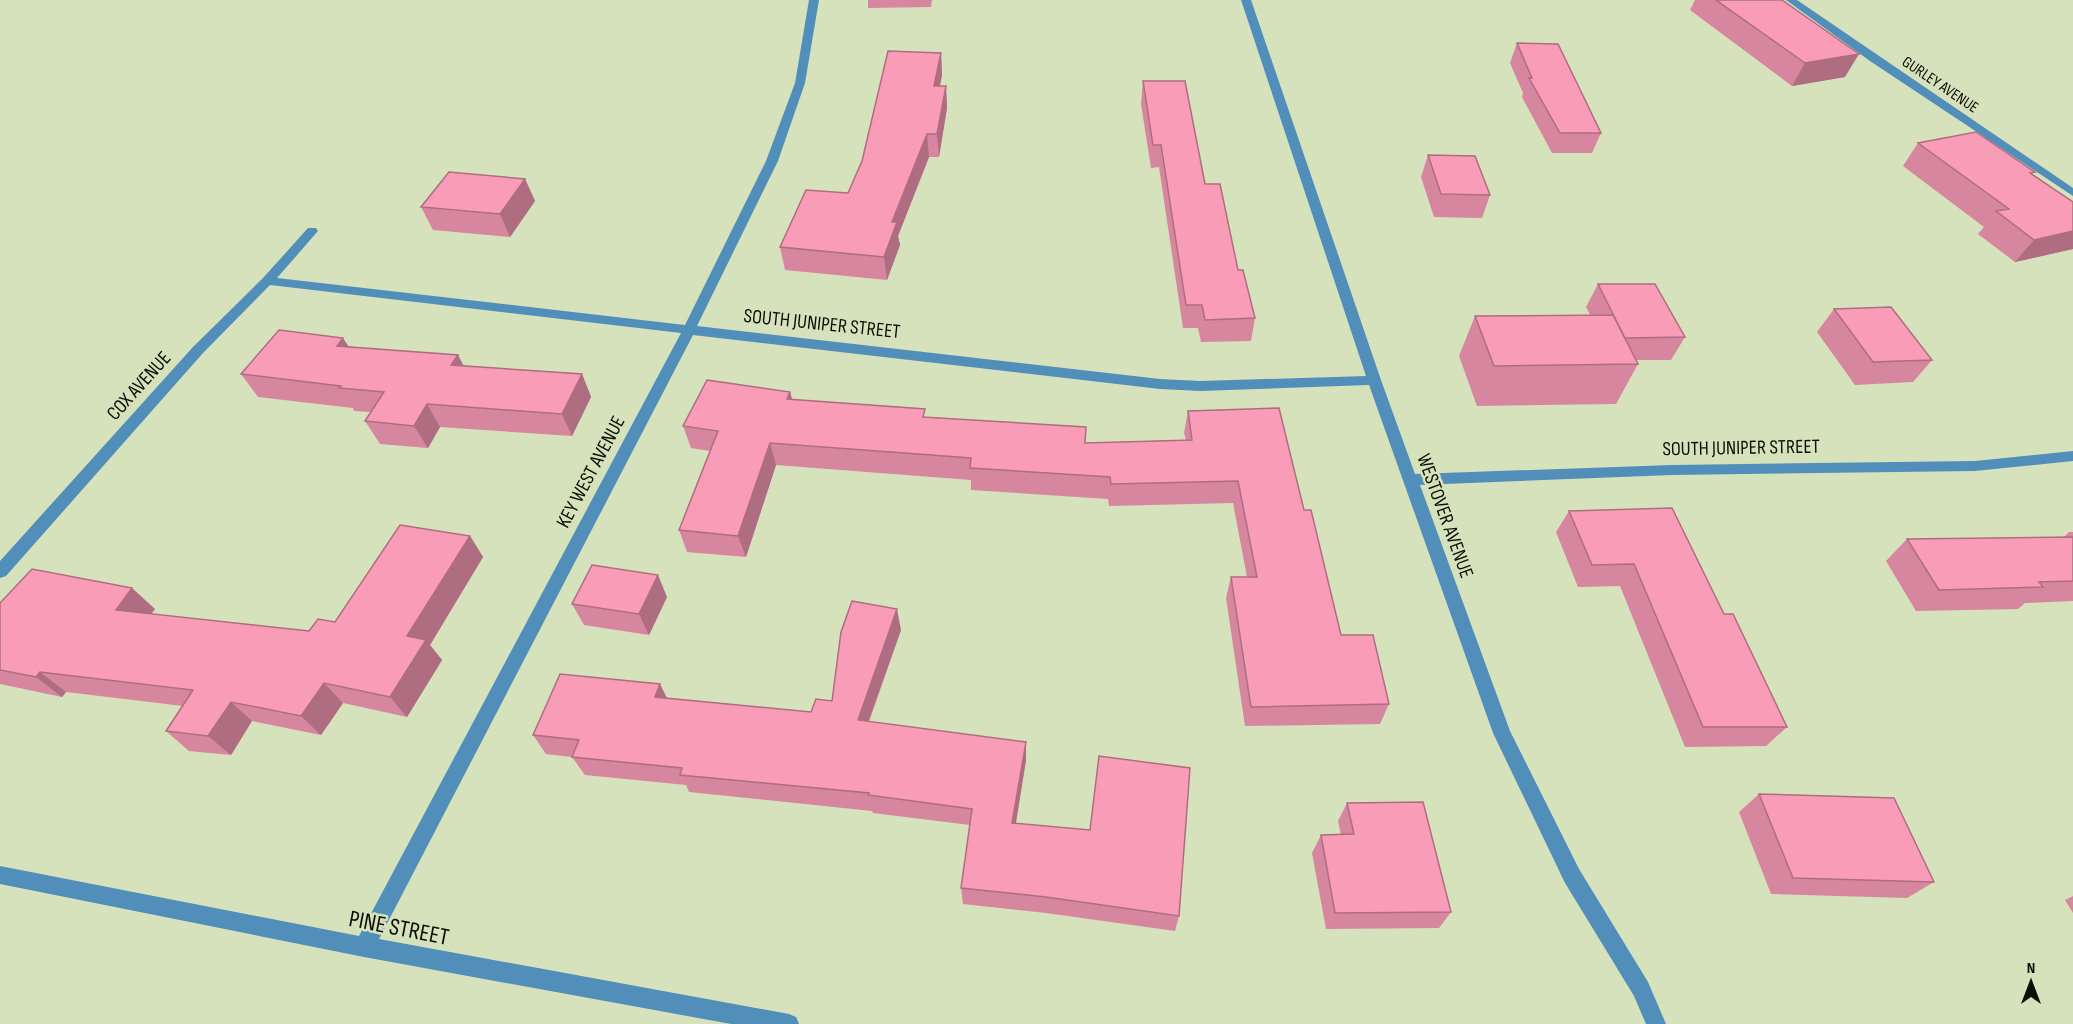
<svg xmlns="http://www.w3.org/2000/svg" width="2073" height="1024" viewBox="0 0 2073 1024" font-family="'Sofia Sans Condensed',sans-serif">
	<style>
		.lines { fill: none; stroke-linecap: round; stroke-linejoin: round }
		.minor { fill: #518fba; fill-rule: evenodd }
		.wall { fill: #d6869e }
		.shaded-wall { fill: #ae6d81 }
		.building { fill: #f99cb8; stroke: #ae6d81; stroke-width: 1.5 }
		.labels { text-anchor: middle; dominant-baseline: central; stroke-width: 5; stroke-linejoin: round; paint-order: stroke }
		.far-street-label { font-size: 16px; fill: #0b0e03; stroke: #d6e2bc }
		.street-label { font-size: 20px; fill: #0b0e03; stroke: #d6e2bc }
		.near-street-label { font-size: 24px; fill: #0b0e03; stroke: #d6e2bc }
	</style>
	<rect width="100%" height="100%" fill="#d6e2bc"/>
	<g class="lines">
		<path class="minor" d="M809,0H819L805,83L778,161L697,326L1160,379L1200,381L1366,376L1241,0H1251L1381,380L1415,474L1672,465L1975,461L2073,451V461L1975,471L1672,475L1420,485L1510,731L1579,869L1648,982L1666,1024H1646L1634,996L1565,883L1493,733L1369,385L1200,391L1160,389L693,335L379,939L789,1014L796,1017L799,1024H731L364,957L0,884V866L359,936L681,333L270,285L203,353L6,576L0,578V561L193,347L263,278L308,228H316L318,231L277,278L685,325L766,161L795,83Z
			M1786,0H1797L2073,188V196L1870,61Z"/>
	</g>
	<path class="wall" d="M868,0H932L931,7L868,8Z
		M1695,0H1782L1845,77L1792,86L1690,10Z
		M1517,43L1601,133L1592,153H1552L1522,97L1523,93L1510,63Z
		M941,53L942,75L940,86H946L947,108L939,157H929L898,236L900,245L887,280L785,270L780,247L848,193Z
		M1143,81L1205,184L1255,318L1251,341L1201,342L1198,328H1183L1159,167L1151,168L1141,104Z
		M1918,143L2033,174L2073,202V249L2015,262L1978,234L1984,227L1903,166Z
		M1428,155L1490,195L1482,218L1434,217L1421,177Z
		M525,179L535,201L510,237L433,230L421,207Z
		M1598,284L1685,337L1671,360H1636L1638,364L1616,404L1477,406L1459,356L1475,316L1590,315L1586,307Z
		M1834,309L1932,360L1913,382L1855,385L1817,332Z
		M349,347L458,355L463,366L582,374L591,397L572,436L440,427L428,448L380,444L365,421L371,412L354,411L353,408L258,397L241,374Z
		M790,392L792,399L926,417L1085,443L1186,440L1184,433L1188,411L1304,510L1341,635L1389,704L1380,724L1245,726L1226,598L1231,577H1247L1233,503L1109,506L1108,499L971,490V480L776,465L746,557L687,552L679,530L710,451L691,448L683,426Z
		M1569,511L1724,614L1787,727L1766,746L1685,747L1620,586L1578,587L1556,532Z
		M2069,532H2073V601L2025,603L2018,609L1916,611L1886,561L1907,539L2064,537Z
		M470,536L483,557L430,645L442,660L407,717L343,703L321,735L252,721L231,755L189,751L166,731L183,706L66,692L62,697L0,684V603L155,609L151,614L309,631L335,622Z
		M667,597L649,635L584,625L572,604Z
		M901,630L869,722L1026,760L1016,823L1179,916L1175,931L1046,913L963,904L961,888L970,825L873,813L872,811L689,792L686,785L585,775L572,757L546,754L533,735L660,684L667,698L811,712L832,701Z
		M1759,794L1934,882L1907,898L1771,894L1739,812Z
		M1347,803L1451,912L1439,928L1326,929L1312,853L1321,835H1341L1338,821Z
		M2073,896V913L2065,900Z"/>
	<path class="shaded-wall" d="M941,53L942,75L935,108L934,86Z
		M1859,54L1845,77L1792,86L1805,63Z
		M946,86L947,108L939,157L937,134Z
		M927,134L929,157L898,236L900,245L887,280L884,257L892,222Z
		M525,179L535,201L510,237L500,214Z
		M2073,231V249L2015,262L2034,240Z
		M343,338L358,361L337,346Z
		M458,355L470,378L451,365Z
		M582,374L591,397L572,436L562,414Z
		M790,392L796,414L787,399Z
		M427,404L440,427L428,448L414,426Z
		M770,443L776,465L746,557L738,536Z
		M470,536L483,557L430,645L442,660L407,717L390,697L407,636Z
		M658,575L667,597L649,635L639,614Z
		M132,588L155,609L139,630L116,610Z
		M897,609L901,630L862,739L858,720Z
		M40,672L66,692L62,697L36,677Z
		M324,683L343,703L321,735L301,716Z
		M660,684L669,703L655,697Z
		M231,702L252,721L231,755L208,736Z
		M1026,742V760L1013,840L1012,823Z"/>
	<path class="building" d="M1716,0H1782L1859,54L1805,63Z
		M1517,43L1558,44L1601,133H1560L1529,78H1532Z
		M888,51L941,53L934,86H946L937,134H927L892,222H897L884,257L780,247L806,190L848,193L862,161Z
		M1143,81H1185L1205,184H1220L1238,270H1243L1255,318L1205,320L1202,305H1186L1161,145H1153Z
		M1976,132L2035,172L2030,173L2073,202V231L2034,240L1996,211L2009,209L1918,143Z
		M1428,155L1475,156L1490,195L1441,194Z
		M449,172L525,179L500,214L421,207Z
		M1598,284H1655L1685,337L1625,338Z
		M1891,307L1932,360L1873,362L1834,309Z
		M1613,315L1638,364L1494,366L1475,316Z
		M279,330L343,338L337,346L458,355L451,365L582,374L562,414L427,404L414,426L365,421L384,392L339,388L341,386L241,374Z
		M707,380L790,392L787,399L925,409L923,417L1086,427L1085,443L1192,440L1188,411L1279,408L1304,510H1311L1341,635H1373L1389,704L1251,707L1231,577H1257L1238,481L1111,484L1110,477L970,468L971,458L770,443L738,536L679,530L718,431L683,426Z
		M1672,508L1724,614H1733L1787,727H1703L1634,564L1592,565L1569,511Z
		M400,525L470,536L407,636L426,640L390,697L324,683L301,716L231,702L208,736L166,731L193,690L40,672L36,677L0,670V603L32,569L132,588L116,610L309,631L318,619L335,622Z
		M2073,537V581L2039,582L2043,587L1939,590L1907,539Z
		M592,565L658,575L639,614L572,604Z
		M852,601L897,609L858,720L1026,742L1012,823L1090,830L1099,756L1190,768L1179,916L1046,897L961,888L972,809L868,795L869,793L680,775L682,768L572,757L579,740L533,735L560,674L660,684L655,697L811,712L816,699L832,701L841,632Z
		M1759,794L1894,798L1934,882L1793,878Z
		M1423,802L1451,912L1335,913L1321,835L1354,834L1347,803Z"/>
	<g class="labels">
		<g class="far-street-label">
			<text transform="translate(1940 85) rotate(34)">GURLEY AVENUE</text>
		</g>
		<g class="street-label">
			<text transform="translate(822 324) rotate(6)">SOUTH JUNIPER STREET</text>
			<text transform="translate(139 386) rotate(-48)">COX AVENUE</text>
			<text transform="translate(1741 448) rotate(-1)">SOUTH JUNIPER STREET</text>
			<text transform="translate(591 472) rotate(-62)">KEY WEST AVENUE</text>
			<text transform="translate(1445 516) rotate(70)">WESTOVER AVENUE</text>
		</g>
		<g class="near-street-label">
			<text transform="translate(399 928) rotate(11)">PINE STREET</text>
		</g>
	</g>
	<g transform="translate(2031 982)" stroke="#d6e2bc" stroke-width="4.5" paint-order="stroke">
	<path d="M0-4.5L10 22L0 15L-10 22Z" fill="#0b0e03"/>
	<text y="-9" font-size="16" font-weight="bold" text-anchor="middle" fill="#0b0e03">N</text>
	</g>
</svg>
